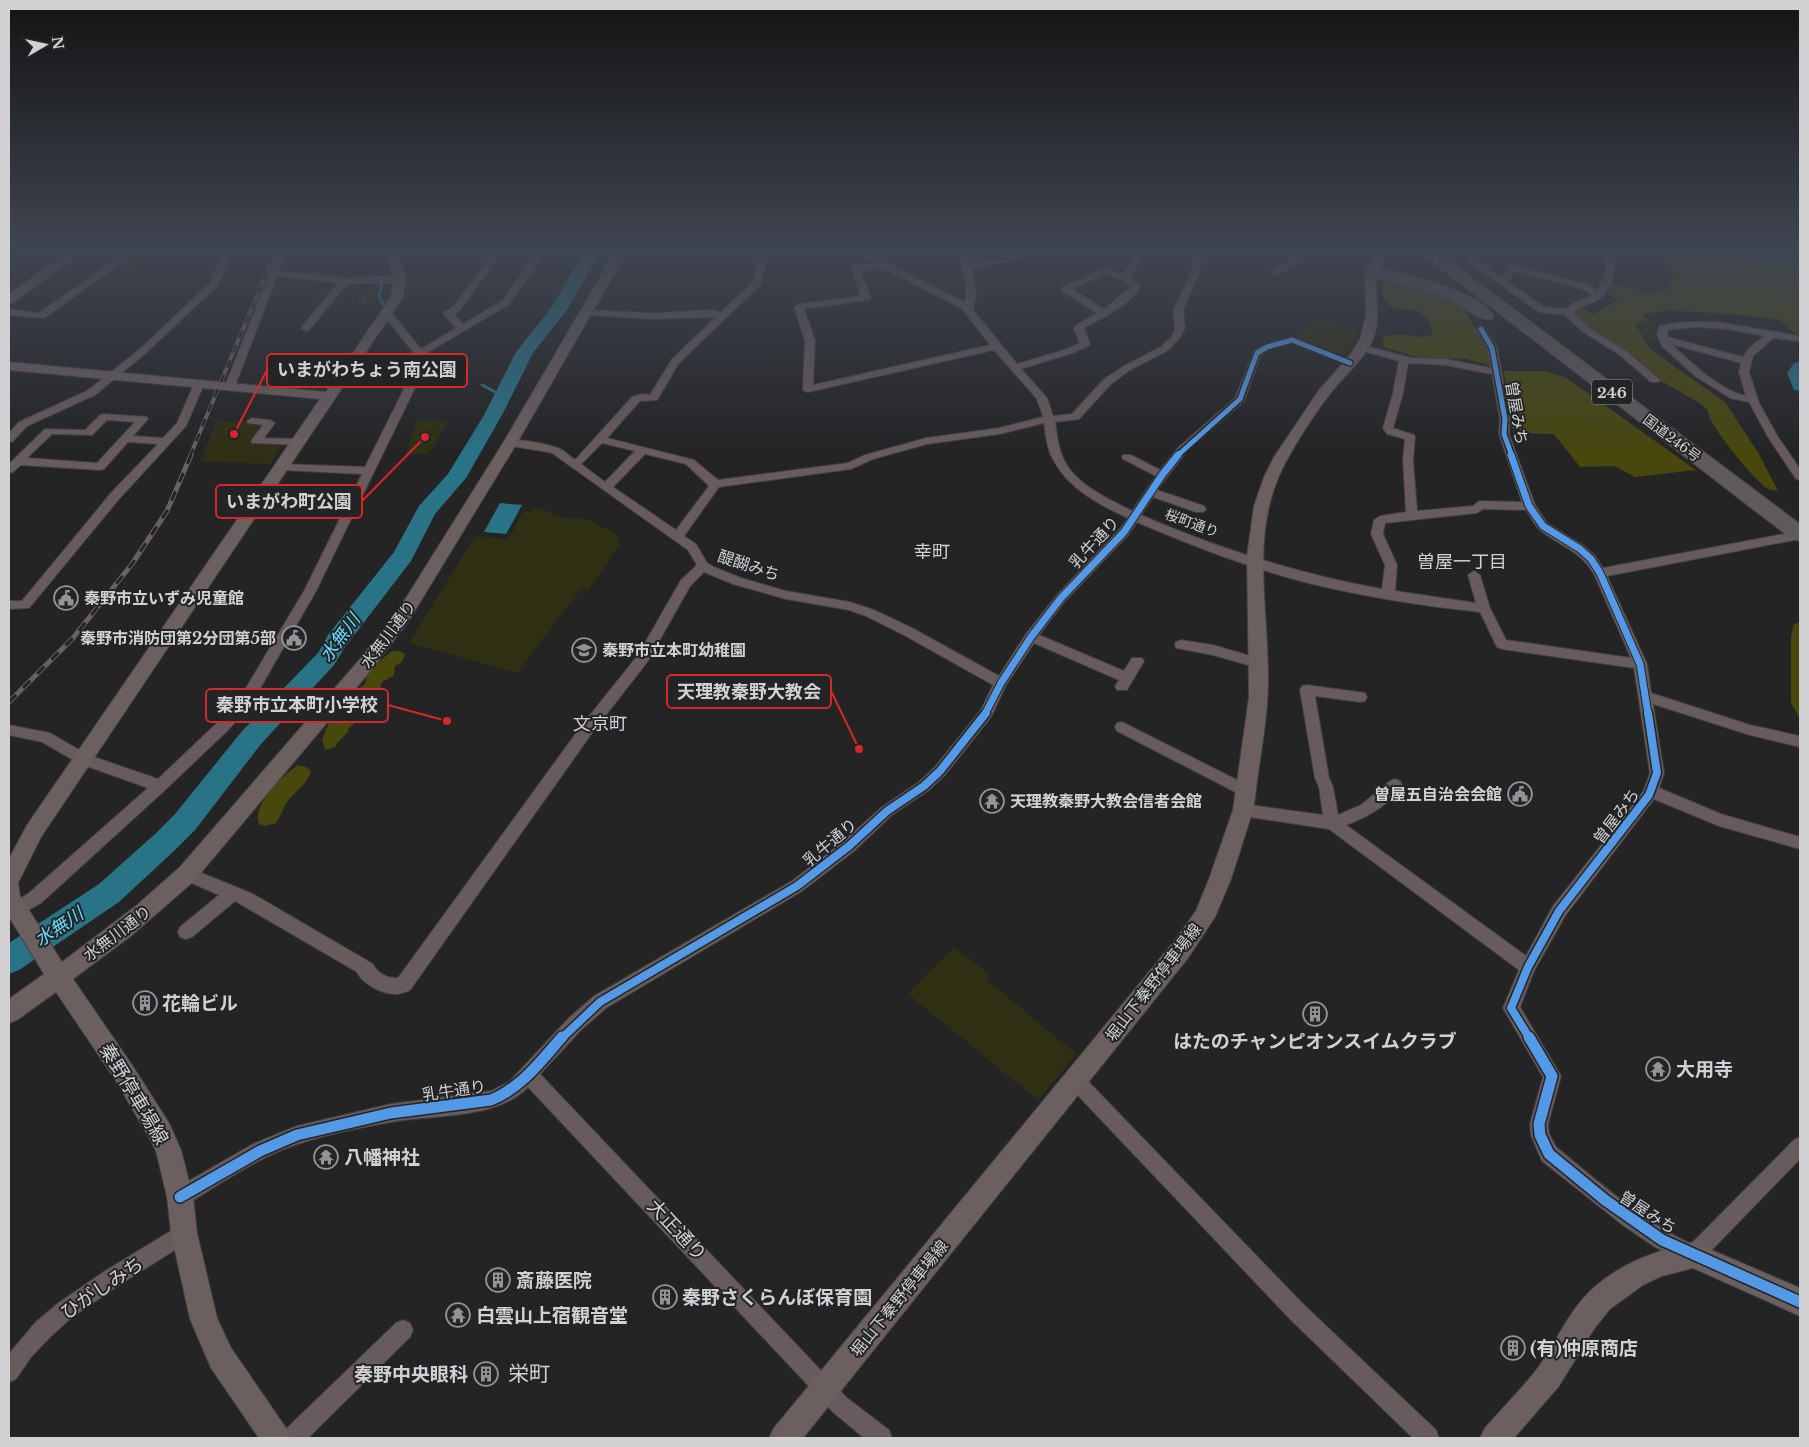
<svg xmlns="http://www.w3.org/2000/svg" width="1809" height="1447" viewBox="0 0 1809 1447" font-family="'Libre Baskerville','Noto Sans JP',serif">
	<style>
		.green { fill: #2f2f14 }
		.forest { fill: #47470e }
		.water { fill: #297387 }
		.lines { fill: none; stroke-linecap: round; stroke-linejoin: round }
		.stream { stroke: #297387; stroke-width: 3 }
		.river { fill: #297387; fill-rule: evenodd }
		.street-casing { stroke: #404041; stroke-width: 2 }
		.secondary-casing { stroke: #404041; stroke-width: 2 }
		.highway-casing { stroke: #404041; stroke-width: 2 }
		.street { fill: #685b5d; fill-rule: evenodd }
		.secondary { fill: #6b5f60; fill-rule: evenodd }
		.highway { fill: #605a5b; fill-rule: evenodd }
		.rail-far1-casing { stroke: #686061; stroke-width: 4 }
		.rail-casing { stroke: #686061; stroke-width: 5 }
		.rail-far1 { stroke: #232426; stroke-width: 2.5; stroke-dasharray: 8; stroke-linecap: butt }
		.rail { stroke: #232426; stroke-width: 3; stroke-dasharray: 10; stroke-linecap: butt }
		.cycleway-far3-casing { stroke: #232426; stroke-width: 8 }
		.cycleway-far2-casing { stroke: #232426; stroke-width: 9 }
		.cycleway-far1-casing { stroke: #232426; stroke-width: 11 }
		.cycleway-casing { stroke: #232426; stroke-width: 14 }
		.cycleway-far3 { stroke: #5399e6; stroke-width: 5 }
		.cycleway-far2 { stroke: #5399e6; stroke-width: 7 }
		.cycleway-far1 { stroke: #5399e6; stroke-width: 8 }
		.cycleway { stroke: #5399e6; stroke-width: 11 }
		.labels { text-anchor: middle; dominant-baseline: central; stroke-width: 4; stroke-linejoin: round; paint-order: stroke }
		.far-street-label { font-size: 14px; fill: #d1d1d3; stroke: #232426 }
		.shield { fill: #232426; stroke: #9d9d9f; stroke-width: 1 }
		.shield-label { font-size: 15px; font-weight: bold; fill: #d1d1d3 }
		.street-label { font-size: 16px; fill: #d1d1d3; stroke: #232426 }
		.poi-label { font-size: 16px; font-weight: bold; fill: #d1d1d3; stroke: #232426; text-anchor: start }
		.neighbourhood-label { font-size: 18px; fill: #d1d1d3; stroke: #232426 }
		.water-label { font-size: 18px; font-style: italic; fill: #6bdefe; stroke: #232426 }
		.near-poi-label { font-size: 19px; font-weight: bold; fill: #d1d1d3; stroke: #232426; text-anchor: start }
		.near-street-label { font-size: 19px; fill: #d1d1d3; stroke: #232426 }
		.near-neighbourhood-label { font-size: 21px; fill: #d1d1d3; stroke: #232426 }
		.leader { fill: none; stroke: #d62828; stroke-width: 2 }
		.callout-dot { fill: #d62828; stroke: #232426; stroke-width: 2 }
		.callout { fill: #232426; stroke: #d62828; stroke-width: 2 }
		.callout-label { font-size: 18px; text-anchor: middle; font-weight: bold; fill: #d1d1d3 }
	</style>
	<rect width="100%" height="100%" fill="#242425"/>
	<path class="green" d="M134,252L156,254L123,277L116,276L108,282L96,280L129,254Z
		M381,282L378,296L381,302L355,306L374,283Z
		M1317,316L1358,330L1352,346L1342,358L1298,340V337Z
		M1651,320L1658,326L1656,340L1647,341L1639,325Z
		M217,421L263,423L249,443L283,445L270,464L200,461Z
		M416,421H449L428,454H406Z
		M531,508H539L568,519H587L618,535L620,544L588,591L581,589L517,673L409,643L475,536L505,539L510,537L523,511L530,512Z
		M954,947L990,975L987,980L1077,1054L1038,1100L908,994Z"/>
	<path class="forest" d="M1646,250H1800V338L1780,320L1741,315L1666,310L1643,315L1648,320L1636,325L1650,349L1725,402L1759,454L1778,491C1775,490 1769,490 1767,488C1755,481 1707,423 1708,411L1701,404L1658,379L1625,351L1588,328L1571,313L1581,308L1594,314L1619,299L1606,293L1609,284L1622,285L1645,292L1669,289V280L1675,273Z
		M1389,278L1406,280L1465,306L1467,313L1474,326L1486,341L1491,366L1467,359L1417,357L1384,347L1383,337C1404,330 1418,341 1433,335C1427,297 1399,317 1388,304C1383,299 1382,288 1381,281Z
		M1504,371H1544L1565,377L1696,470L1635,477L1614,466L1580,467L1554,434L1521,433L1512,428Z
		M1800,622V719L1791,703V636L1794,624Z
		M392,651H399L405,654L402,662L395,666L394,675L381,683L380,697L362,708L361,718L349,728L348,732L338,742L335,747L325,750L322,740L329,722L343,710L359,688L365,684C368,667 381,661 392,651Z
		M298,765L306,767L311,771C307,786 293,792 285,805C282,811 280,817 276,823L265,826L259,824C251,805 284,774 298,765Z"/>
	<path class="water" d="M500,503L522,505L506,534L484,532Z"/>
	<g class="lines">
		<path class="stream" d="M382,283L379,296L383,304
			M427,363L458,376
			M482,385L503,396"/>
		<path class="river" d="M585,250H601L567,310L533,353L502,415L466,478L435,514L411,561L345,647L334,665L261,744L195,830L175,850L119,902L19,970L9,974V943L99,884L155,834L175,814L243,730L318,653L328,635L394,552L419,506L448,474L484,415L516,352L551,308Z
			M1737,250H1760L1777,253H1780L1779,250H1795L1796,256L1794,259C1778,263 1749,264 1737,250Z
			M1800,362V391L1794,390L1787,373L1794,363Z"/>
		<g class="street-casing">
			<path id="street" d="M120,250H161L155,255L131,253L109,272L44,318L9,315V309L39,313L103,268L122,252Z
				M226,250H234L217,286L146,353L95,395L27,426L13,441L9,442V433L19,422L87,391L140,349L210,283Z
				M279,250H287L279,271L344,278L400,276L404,279L400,282L347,284L309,330L306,331L301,328L338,283L277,276L235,386L234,388H226L225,386Z
				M495,250H504L460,310L454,314L463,324L502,301L538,250H547L508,305L425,354L429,359L316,591L250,706L227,731L165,790L41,903L16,917L10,915C6,903 21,899 29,893L148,788L78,763L42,742L9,735V725L50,733L88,755L158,779L217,723L240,698L304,591L362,474L281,470L276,467L281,464L365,467L419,359L381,312L383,310H389L421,349L456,328L443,313L454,306Z
				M762,250H770L760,285L679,363L657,400L640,401L607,438L694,460L718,480L848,463L865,455L926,438L999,428L1043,417L1037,399L994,350L808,392L804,391L803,389L805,340L794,307L799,304L861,296L851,268L855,265L874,264L849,250H860L966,303V280L958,250H966L971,264L1040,250H1057L972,269L976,295L973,310L1017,364L1067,349L1080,343L1074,329L1075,326L1097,313L1062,291V287L1106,268L1123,274L1139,250H1148L1130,277L1140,286C1134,303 1100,319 1084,328L1090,344L1088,346L1073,353L1021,369L1047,398L1053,416L1072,414L1104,379L1124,366L1161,347L1172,336L1175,328L1173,310L1191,273L1195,250H1203L1199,273L1183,310L1185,328L1179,339L1167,351L1130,370L1112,383L1079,419L1055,422C1057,435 1058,448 1064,460C1076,485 1109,499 1132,511L1156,476L1123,459L1122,457L1123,455H1131L1160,470L1179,447L1235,398L1254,351L1264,345L1292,337L1295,338L1355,363L1353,365H1347L1291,343L1270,349L1261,355L1244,401L1187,451L1157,490L1204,506L1206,509L1204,512H1196L1153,497L1141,515C1219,549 1299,574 1382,589L1385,565L1371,534L1374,520L1380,516L1406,512L1403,460L1405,439L1387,434L1383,428L1393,393L1399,361L1359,350L1357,348L1362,345L1412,358L1445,359L1491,368L1487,348L1476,329L1481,326L1484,327L1497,348L1510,419L1509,434L1535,505L1547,523L1584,546L1595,556L1603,568L1800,531V539L1607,576L1647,664L1651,693L1750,725L1800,736V747L1750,735L1653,704L1664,773L1659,788L1721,814L1800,837V849L1719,826L1654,799L1565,916L1534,971L1520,1007L1561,1076L1548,1124L1549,1134L1556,1147C1599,1182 1641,1220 1691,1244L1794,1140L1800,1137V1159L1700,1262L1693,1265L1655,1247L1624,1226L1542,1161L1531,1135L1530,1124L1543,1077L1503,1008L1519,970L1329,829L1243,816L1238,814L1236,810L1238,806L1243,804L1323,815L1319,787L1315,778L1300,690L1302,686L1307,685L1365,693L1367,697L1365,701L1360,702L1315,696L1329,778L1333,787L1338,815L1361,805L1390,781L1395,779L1400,781L1402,785C1394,802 1364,819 1346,825L1526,956L1553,906L1643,792L1650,773L1634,668L1502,649L1497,647L1480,612C1423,606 1367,597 1312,584C1253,569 1192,546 1137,522L1128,535L1065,601L1039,635L1124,671L1132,658H1142L1144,661L1127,690H1117L1115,686L1119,680L1034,643L1006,685L991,717L945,775L929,790L892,815L854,851L802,891L606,1008L581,1030L540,1074L847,1398L889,1430L892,1438H864L833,1412L528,1087C497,1120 433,1114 391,1122C363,1127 324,1135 298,1144C258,1157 222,1183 187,1204L180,1206L173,1204L171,1197L173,1190L253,1144L297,1126L391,1104L491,1091L509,1082L569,1018L594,996L792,881L844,841L882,807L919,782L935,767L981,710L993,685L902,634L866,616L849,610L786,599L733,584L704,572L690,586L648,661L592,733L410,990C405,992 400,995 394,994C382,994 361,983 357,972L235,901L192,937L186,939L180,937L178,932L180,927L219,895L182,879L179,874L182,869L187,867L253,894L373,964C377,973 388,979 398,978L582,725L638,655L681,580L697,565L688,550L552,453C542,450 510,448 505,443C512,436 548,444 558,448C564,450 569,456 574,459H576L632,397L642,394L650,395L672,359L716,317L653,319L586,315L583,314V310L653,313L711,310L721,312L753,282ZM884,269L958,306L965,312L990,345L813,385L815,340L804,309L869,300L871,298L860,270ZM1106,274L1122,280L1131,287L1104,309L1072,289ZM1408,363L1445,365L1492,374L1500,419L1499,434L1522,502L1479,501L1473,506L1417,511L1413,460L1415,437L1414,435L1393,428L1403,393ZM1044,423C1046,436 1047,450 1054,461C1069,489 1100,505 1128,518L1120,529L1057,595L1026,634L999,676L912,628L874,610L850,602L786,591L741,578L714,567L707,563L696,544L684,536L719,487L851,469L873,459L927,444L1000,434ZM602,443L635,451L605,482L581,464ZM645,454L686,464L709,486L676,530L613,487ZM1483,509L1526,510C1530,516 1534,524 1539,529C1560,547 1578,548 1594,574L1631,658L1506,640L1490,608L1480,575L1474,571L1468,575L1476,603L1395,591L1397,565L1383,534L1385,523L1477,513Z
				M1304,250H1315L1277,274H1271L1270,272Z
				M1371,250H1383L1386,253L1382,256Z
				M1459,250H1468L1477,260L1501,277L1504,276L1510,266L1513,265L1588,285L1597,291L1606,273V256L1585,250H1615C1615,266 1614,292 1598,300C1589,305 1581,306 1573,312L1589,328L1626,351L1660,380L1659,382H1651L1620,355L1583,332L1565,315L1539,312L1471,264ZM1515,271L1582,289L1593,296L1575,302L1566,309L1544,307L1507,281L1510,280Z
				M1682,322H1717L1800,336V340L1797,341L1774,338L1771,340L1753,356L1749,372L1759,403L1778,437L1800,469V480L1796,479L1768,437L1749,402L1730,398L1695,376L1662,346L1657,335L1659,326ZM1696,327L1727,329L1764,336L1750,347L1743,357L1668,337L1667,330ZM1671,344L1741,363L1739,372L1746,396C1719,390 1691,362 1671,344Z
				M199,381L204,384L186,426L119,499L29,608L9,609V601H22L111,493L158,444L128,442L104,469L100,470L21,465L13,472L9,473V464L45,429L85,430L100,415L104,414L147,417L148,419L133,436L163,438L177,423L194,384ZM107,420L135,422L97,463L27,458L52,434L92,435Z
				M252,418L270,420L275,423L264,438L298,439L303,442L298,445L252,443L251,441L263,425L248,423L247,421Z
				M1181,640L1213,645L1264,660L1266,663L1264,666L1259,668L1213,655L1176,648L1175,645L1176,642Z
				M1122,722L1251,787L1253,791L1251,795L1246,797L1241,795L1117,731L1115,727L1117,723Z
				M1075,1071L1081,1074L1304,1305L1436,1430L1439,1438H1413L1290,1319L1069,1086L1066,1080L1069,1074Z
				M184,1223L191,1226L194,1233L191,1240L119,1285L71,1318L50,1337L31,1357L16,1379L9,1382V1354L35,1323L57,1304L105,1271Z
				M403,1320L410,1323L413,1330L410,1337L308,1438H282L285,1430L396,1323Z"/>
		</g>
		<g class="secondary-casing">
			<path id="secondary" d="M71,250H85L13,303L9,304V294Z
				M384,250H396L406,279L403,297L41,837L18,883L20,896L62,962L137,905L180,867L360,659L396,614L503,443L616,250H628L517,443L408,622L372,669L194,881L131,936L73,979L132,1065L169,1123L181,1150L193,1197L197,1233L217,1318L231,1348L286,1428L291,1438H259L211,1368L190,1319L171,1233L167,1197L156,1151L151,1141L116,1081L56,992L17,1020L9,1023V999L44,974L9,917V859L27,825L320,399L9,370V362L326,392L391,297L394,279Z
				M1379,250H1392C1387,257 1382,261 1379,269C1371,293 1384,319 1371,343C1362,361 1346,374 1333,390C1316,411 1290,451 1279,476C1251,540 1269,614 1268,682C1268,721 1259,759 1255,798L1253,810L1231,879L1215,917L1188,958L803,1438H769L774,1428L1172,944L1196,911L1209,879L1233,810L1249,697L1247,556L1254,506L1264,477L1274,457L1319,390L1350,355L1360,339L1366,315L1365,281L1366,270L1371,260Z
				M1693,1242L1800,1288V1316L1693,1268L1662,1276L1643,1285L1610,1309L1594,1329L1559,1386L1514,1438H1480L1485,1428C1503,1407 1524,1387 1540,1365C1552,1347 1562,1327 1574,1310C1602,1270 1647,1253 1693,1242Z"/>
		</g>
		<g class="highway-casing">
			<path id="highway" d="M1417,250H1435L1800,524V541L1792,539L1746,504Z
				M1372,267C1402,273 1477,290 1494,315L1492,319C1478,322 1464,307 1451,301C1424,287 1395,283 1366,275L1364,272L1366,269Z"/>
		</g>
		<use href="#street" class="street"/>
		<use href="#secondary" class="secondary"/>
		<use href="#highway" class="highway"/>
		<g class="rail-far1-casing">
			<path id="rail-far1" d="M190,456L276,250"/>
		</g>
		<g class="rail-casing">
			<path id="rail" d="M9,702L73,638L132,564L167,511L191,455"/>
		</g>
		<use href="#rail-far1" class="rail-far1"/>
		<use href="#rail" class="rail"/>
		<g class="cycleway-far3-casing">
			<path id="cycleway-far3" d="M1481,329L1492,348L1505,419L1504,434L1512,456
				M1177,456L1240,399L1257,353L1267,347L1292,340L1350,363"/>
		</g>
		<g class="cycleway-far2-casing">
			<path id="cycleway-far2" d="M1511,455L1529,506L1543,526L1580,549L1591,559L1600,573L1640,664L1648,714
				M985,714L1001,683L1031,637L1061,598L1124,532L1162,475L1178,455"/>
		</g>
		<g class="cycleway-far1-casing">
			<path id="cycleway-far1" d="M561,1039L600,1002L797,886L849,846L887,811L924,786L940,771L986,713
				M1530,1039L1511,1008L1528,967L1559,911L1649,795L1657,773L1648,713"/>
		</g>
		<g class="cycleway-casing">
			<path id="cycleway" d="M1529,1037L1552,1076L1539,1124L1540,1135L1549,1154L1605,1200L1662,1240L1800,1302
				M180,1197L260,1151L297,1135L391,1113L491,1100C521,1088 541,1061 562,1037"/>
		</g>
		<use href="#cycleway-far3" class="cycleway-far3"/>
		<use href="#cycleway-far2" class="cycleway-far2"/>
		<use href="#cycleway-far1" class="cycleway-far1"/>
		<use href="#cycleway" class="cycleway"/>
	</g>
	<linearGradient id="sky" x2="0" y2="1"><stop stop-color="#141414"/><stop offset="0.55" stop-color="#3f4551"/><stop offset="1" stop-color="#3f4551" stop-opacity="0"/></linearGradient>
	<rect width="1809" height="453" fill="url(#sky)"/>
	<defs>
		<g id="civic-ring" transform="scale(1.25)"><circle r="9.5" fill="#232426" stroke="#949496" stroke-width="1.5"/><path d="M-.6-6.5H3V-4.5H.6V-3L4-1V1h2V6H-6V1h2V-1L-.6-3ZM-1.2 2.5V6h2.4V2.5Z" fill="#949496"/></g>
		<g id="school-ring" transform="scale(1.25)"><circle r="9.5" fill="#232426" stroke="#949496" stroke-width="1.5"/><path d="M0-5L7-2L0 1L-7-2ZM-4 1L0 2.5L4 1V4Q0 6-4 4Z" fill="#949496"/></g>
		<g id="temple-ring" transform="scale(1.25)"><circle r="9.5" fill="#232426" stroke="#949496" stroke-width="1.5"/><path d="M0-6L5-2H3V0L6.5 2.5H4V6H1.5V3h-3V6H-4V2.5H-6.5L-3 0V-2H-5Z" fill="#949496"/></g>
		<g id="building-ring" transform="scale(1.25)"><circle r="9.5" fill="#232426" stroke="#949496" stroke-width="1.5"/><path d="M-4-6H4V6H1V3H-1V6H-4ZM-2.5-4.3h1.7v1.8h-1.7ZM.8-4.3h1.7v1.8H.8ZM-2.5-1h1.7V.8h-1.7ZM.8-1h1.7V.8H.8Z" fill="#949496"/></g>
	</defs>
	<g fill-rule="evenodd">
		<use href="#civic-ring" x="66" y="598"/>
		<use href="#civic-ring" x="294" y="638"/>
		<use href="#school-ring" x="584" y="650"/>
		<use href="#civic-ring" x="1520" y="794"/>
		<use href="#temple-ring" x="992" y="801"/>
		<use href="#building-ring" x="145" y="1003"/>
		<use href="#building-ring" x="1315" y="1014"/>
		<use href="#temple-ring" x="1658" y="1069"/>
		<use href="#temple-ring" x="326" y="1157"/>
		<use href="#building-ring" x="498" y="1280"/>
		<use href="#building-ring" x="665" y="1297"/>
		<use href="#temple-ring" x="458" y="1315"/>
		<use href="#building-ring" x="1513" y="1348"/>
		<use href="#building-ring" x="486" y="1374"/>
	</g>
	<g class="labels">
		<g class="far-street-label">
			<text transform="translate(1672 438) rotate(37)">国道246号</text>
			<text transform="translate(1192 523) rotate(20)">桜町通り</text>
		</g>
		<rect class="shield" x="1592" y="379.5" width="40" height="25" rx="4"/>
		<g class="shield-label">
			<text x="1612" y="392">246</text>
		</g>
		<g class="street-label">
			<text transform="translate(1517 413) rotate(80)">曽屋みち</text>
			<text transform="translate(1094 542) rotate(-47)">乳牛通り</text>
			<text transform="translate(749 565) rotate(18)">醍醐みち</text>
			<text transform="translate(388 634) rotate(-53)">水無川通り</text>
			<text transform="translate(1616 816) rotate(-53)">曽屋みち</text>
			<text transform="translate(830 842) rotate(-40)">乳牛通り</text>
			<text transform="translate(117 933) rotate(-37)">水無川通り</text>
			<text transform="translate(1153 982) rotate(-52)">堀山下秦野停車場線</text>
			<text transform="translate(454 1090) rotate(-8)">乳牛通り</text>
			<text transform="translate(1648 1212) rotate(33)">曽屋みち</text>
			<text transform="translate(899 1298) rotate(-51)">堀山下秦野停車場線</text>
		</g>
		<g class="poi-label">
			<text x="84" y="598">秦野市立いずみ児童館</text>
			<text x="276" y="638" text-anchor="end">秦野市消防団第2分団第5部</text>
			<text x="602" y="650">秦野市立本町幼稚園</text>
			<text x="1502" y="794" text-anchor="end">曽屋五自治会会館</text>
			<text x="1010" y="801">天理教秦野大教会信者会館</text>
		</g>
		<g class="neighbourhood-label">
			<text x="932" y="552">幸町</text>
			<text x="1462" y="562">曽屋一丁目</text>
			<text x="600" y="724">文京町</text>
		</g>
		<g class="water-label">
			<text transform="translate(340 638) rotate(-54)">水無川</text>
			<text transform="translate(59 927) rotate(-34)">水無川</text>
		</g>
		<g class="near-poi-label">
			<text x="162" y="1003">花輪ビル</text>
			<text x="1315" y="1041" text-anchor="middle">はたのチャンピオンスイムクラブ</text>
			<text x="1676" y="1069">大用寺</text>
			<text x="344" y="1157">八幡神社</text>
			<text x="516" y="1280">斎藤医院</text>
			<text x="682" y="1297">秦野さくらんぼ保育園</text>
			<text x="476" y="1315">白雲山上宿観音堂</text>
			<text x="1530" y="1348">(有)仲原商店</text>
			<text x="468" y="1374" text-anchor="end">秦野中央眼科</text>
		</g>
		<g class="near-street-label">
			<text transform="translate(134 1094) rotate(59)">秦野停車場線</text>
			<text transform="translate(677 1230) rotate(47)">大正通り</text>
			<text transform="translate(102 1288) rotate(-34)">ひがしみち</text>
		</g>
		<g class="near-neighbourhood-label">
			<text x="529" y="1374">栄町</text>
		</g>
	</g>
	<path class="leader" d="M234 434L267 370M425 437L362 501M859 749L831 691M447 721L388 705"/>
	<g class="callout-dot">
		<circle cx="234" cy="434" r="5"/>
		<circle cx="425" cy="437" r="5"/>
		<circle cx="859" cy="749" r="5"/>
		<circle cx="447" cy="721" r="5"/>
	</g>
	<g class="callout">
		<rect x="267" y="354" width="200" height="33" rx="5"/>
		<rect x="216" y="485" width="146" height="33" rx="5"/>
		<rect x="667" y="675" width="164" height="33" rx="5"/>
		<rect x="206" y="689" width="182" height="33" rx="5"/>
	</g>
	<g class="callout-label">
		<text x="367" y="376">いまがわちょう南公園</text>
		<text x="289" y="508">いまがわ町公園</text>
		<text x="749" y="698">天理教秦野大教会</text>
		<text x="297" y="711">秦野市立本町小学校</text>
	</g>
	<rect width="1809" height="1447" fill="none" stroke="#d1d1d3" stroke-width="20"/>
	<g transform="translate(45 45) rotate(81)" stroke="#232426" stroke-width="4" paint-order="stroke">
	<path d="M0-4L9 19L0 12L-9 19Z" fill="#d1d1d3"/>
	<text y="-8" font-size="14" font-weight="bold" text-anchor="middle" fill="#d1d1d3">N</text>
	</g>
</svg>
